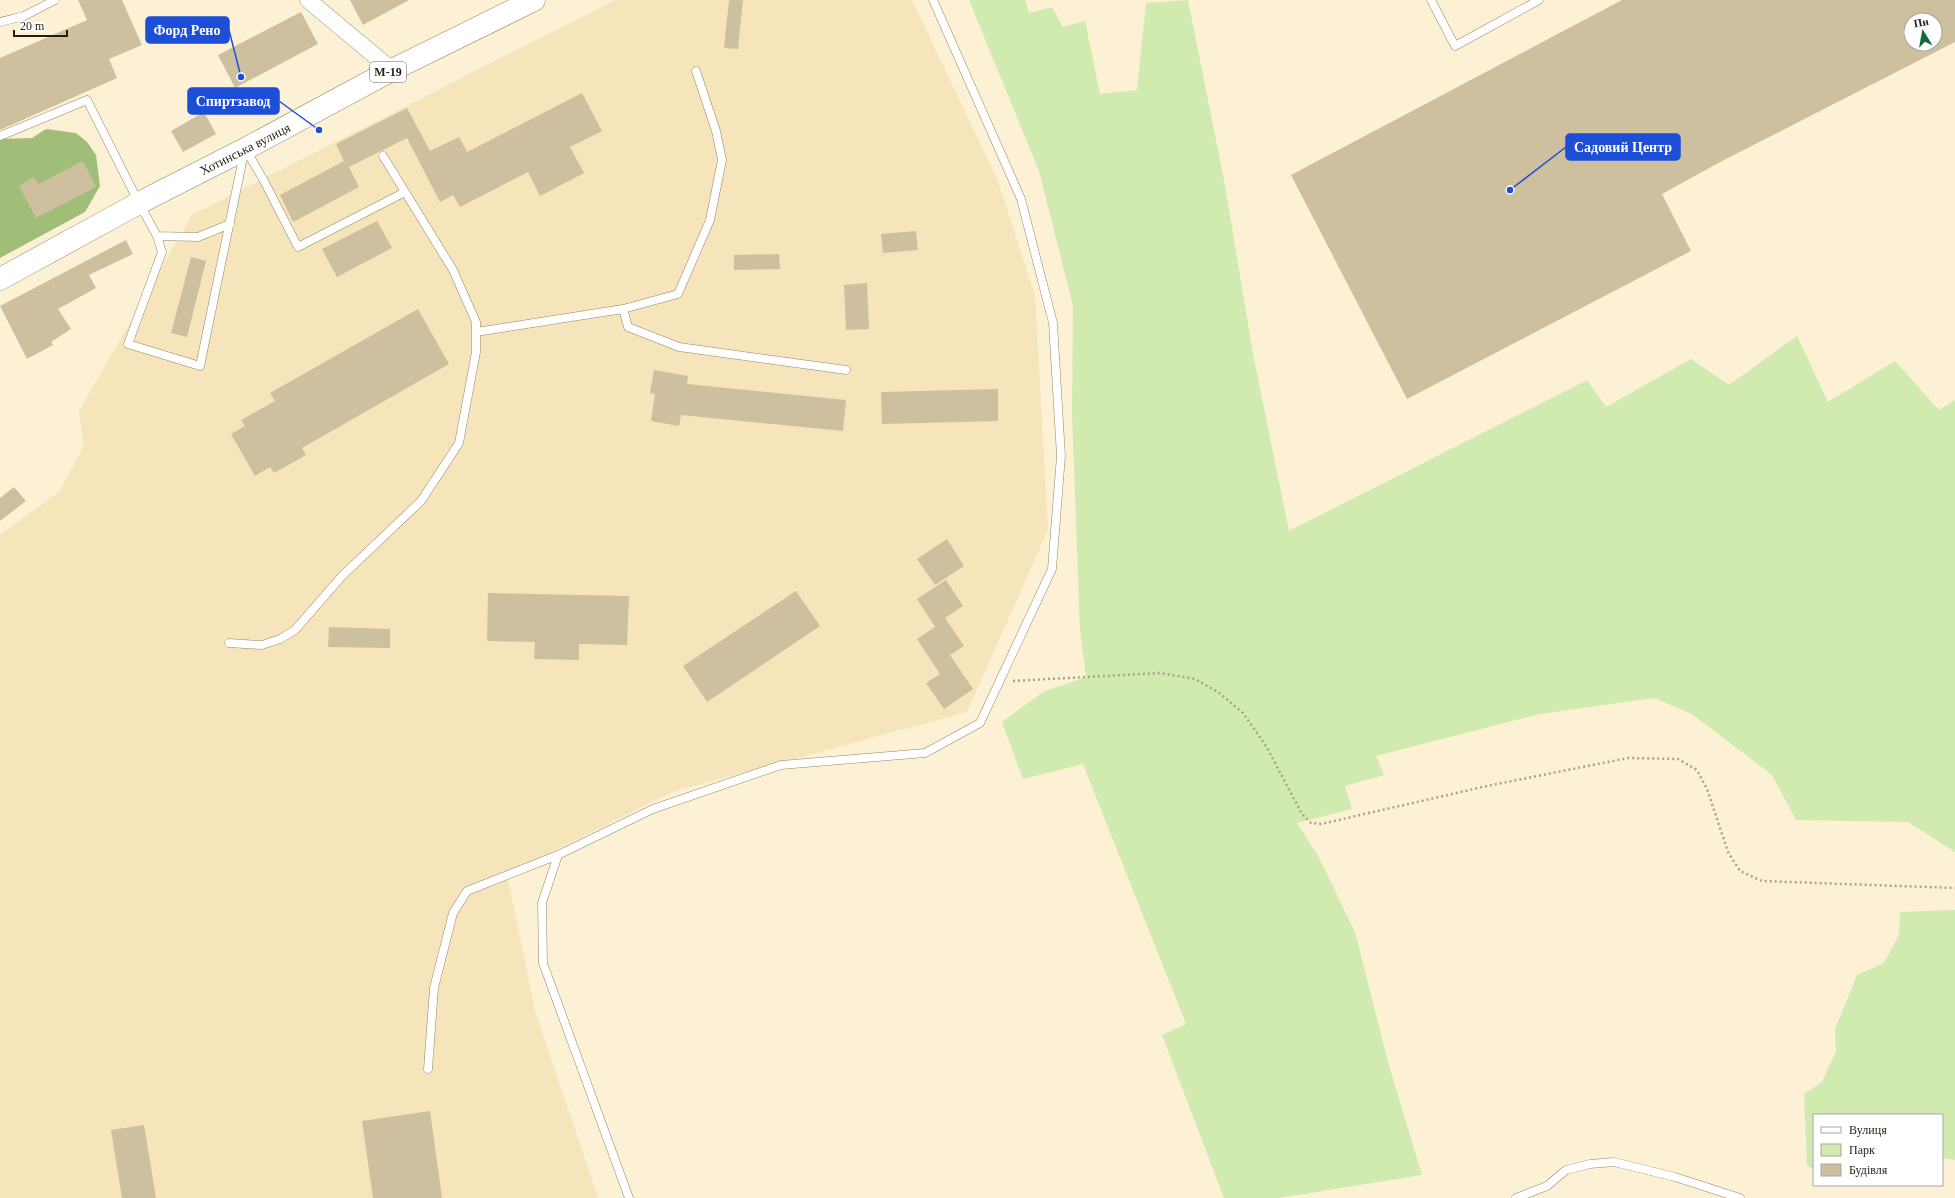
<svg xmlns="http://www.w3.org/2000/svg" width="1955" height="1198" viewBox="0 0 1955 1198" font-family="Georgia,serif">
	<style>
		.built { fill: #f6e4ba }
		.green { fill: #d0eab0 }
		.forest { fill: #a0be78 }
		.building { fill: #cec09f; fill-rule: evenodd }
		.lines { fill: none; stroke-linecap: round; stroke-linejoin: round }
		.lane-casing { stroke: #948666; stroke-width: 9 }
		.street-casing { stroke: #948666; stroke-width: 17 }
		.highway-casing { stroke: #948666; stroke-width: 23 }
		.path { stroke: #aba18b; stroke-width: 2.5; stroke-dasharray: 2 3; stroke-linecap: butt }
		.lane { stroke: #fff; stroke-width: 8 }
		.street { stroke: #fff; stroke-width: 16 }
		.highway { stroke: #fff; stroke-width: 22 }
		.labels { text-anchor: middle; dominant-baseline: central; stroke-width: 3; stroke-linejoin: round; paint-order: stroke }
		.shield { fill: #fff; stroke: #666259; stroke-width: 1 }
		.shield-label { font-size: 12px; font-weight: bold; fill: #241e12 }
		.street-label { font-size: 13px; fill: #241e12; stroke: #fff }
		.leader { fill: none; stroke: #1d4ed8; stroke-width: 1.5 }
		.callout-dot { fill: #1d4ed8; stroke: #fff; stroke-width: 1.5 }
		.callout { fill: #1d4ed8; stroke: #1d4ed8; stroke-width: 1.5 }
		.callout-label { font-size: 14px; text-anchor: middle; font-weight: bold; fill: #fff }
	</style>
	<rect width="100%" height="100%" fill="#fdf1d5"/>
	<path class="built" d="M615,0H912L998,181L1035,296L1048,530L967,712L672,792L507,874L535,1011L598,1198H0V535L60,491L84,445L79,411L192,215Z"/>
	<path class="green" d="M969,0H1025L1029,13L1052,7L1063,27L1085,21L1100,94L1137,90L1146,3L1188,0L1225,185L1254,359L1289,531L1587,380L1606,407L1691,359L1729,385L1797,336L1828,402L1895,361L1939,410L1955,400V852L1908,822L1796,820L1772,775L1692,714L1654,698L1540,714L1376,756L1384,775L1345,786L1352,809L1297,823L1318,856L1355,932L1388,1062L1422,1175L1279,1198H1224L1162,1035L1186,1024L1083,764L1023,779L1002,722L1043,692L1086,677L1080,630L1072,413L1073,306L1039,171Z
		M1955,910V1160L1942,1158V1115H1814V1170L1807,1165L1804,1094L1822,1082L1836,1051L1835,1029L1857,975L1884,963L1899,935L1900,912Z"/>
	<path class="forest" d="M46,129L76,133L87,142L96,155L100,186L85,212L0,258V139L32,138Z"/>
	<path class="building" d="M78,0H122L142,45L109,59L117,78L0,130V58L87,20Z
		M350,0H409L363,25Z
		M729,0H743L738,49L724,48Z
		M1622,0H1955V42L1722,161L1662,194L1691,251L1407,399L1291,175ZM1911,20H1935V44H1911Z
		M301,12L318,44L235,88L218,55Z
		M582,93L602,131L570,147L584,173L540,196L528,172L460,207L453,195L440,202L407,138L349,167L359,187L293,222L280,195L344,161L336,144L407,108L430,151L459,137L467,152Z
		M204,112L216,134L183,152L171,131Z
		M83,161L96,187L36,218L19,186L34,177L38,184Z
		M377,221L392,248L337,277L322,249Z
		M916,231L918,250L883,253L881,234Z
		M126,240L133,254L89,275L96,288L58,309L71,329L51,342L53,345L27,359L0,306Z
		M779,254L780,269L734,270V255Z
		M191,257L206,261L187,337L171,333Z
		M867,283L869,329L846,330L844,285Z
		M418,309L449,364L302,448L306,455L274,473L270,467L255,476L231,434L245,426L241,420L275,401L270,393Z
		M654,370L688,376L687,384L846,400L843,431L681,415L679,426L651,421L655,394L650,393Z
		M998,389V421L882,424L881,392Z
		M14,487L26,501L0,521V498Z
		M947,539L964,566L935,585L917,559Z
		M946,580L963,606L945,618L964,646L950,655L973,689L944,709L926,683L940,674L917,639L935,627L917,599Z
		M796,591L820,626L707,702L683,666Z
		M488,593L629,596L627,645L579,644V660L534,659L535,642L487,641Z
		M329,627L390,629V648L328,647Z
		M430,1111L442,1198H373L362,1121Z
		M144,1125L156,1198H122L111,1130Z"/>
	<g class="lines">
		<g class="lane-casing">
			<path id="lane" d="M1431,0L1455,46L1539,0
				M0,22L24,16L55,0
				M0,136L87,100L139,203L157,236L162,252L128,344L200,366L244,153
				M246,150L263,179L298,247L405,192
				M157,236L198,237L230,224
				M623,309L678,294L710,220L722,160L716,131L696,71
				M476,332L623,309L628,327L679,347L846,370
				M229,643L262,645L280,639L295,630L342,576L421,501L459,443L476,352V322L453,270L383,156
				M428,1069L434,988L453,913L467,891L558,855
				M629,1198L543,963L542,903L558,855L653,809L781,765L925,753L980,723L1052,569L1061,456L1053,323L1021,199L933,0
				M1516,1198L1547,1186L1566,1170L1590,1164L1614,1162L1675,1177L1740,1198"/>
		</g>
		<g class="street-casing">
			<path id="street" d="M308,0L392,70"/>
		</g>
		<g class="highway-casing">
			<path id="highway" d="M0,279L139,203L245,149L392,70L534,0"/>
		</g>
		<path class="path" d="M1013,681L1160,673L1195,679L1218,692L1243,713L1266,746L1302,814L1311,823L1321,824L1487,786L1628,758L1678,759L1697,770L1707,789L1728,852L1740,871L1762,881L1955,888"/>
		<use href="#lane" class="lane"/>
		<use href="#street" class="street"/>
		<use href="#highway" class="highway"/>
	</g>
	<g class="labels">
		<rect class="shield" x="370" y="62" width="36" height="20" rx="3"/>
		<g class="shield-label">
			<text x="388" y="72">М-19</text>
		</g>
		<g class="street-label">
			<text transform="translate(245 149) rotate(-27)">Хотинська вулиця</text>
		</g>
	</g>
	<path class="leader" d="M241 77L229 30M319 130L279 101M1510 190L1566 147"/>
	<g class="callout-dot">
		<circle cx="241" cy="77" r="4"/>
		<circle cx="319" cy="130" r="4"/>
		<circle cx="1510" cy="190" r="4"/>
	</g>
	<g class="callout">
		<rect x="146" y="17" width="83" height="26" rx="4"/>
		<rect x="188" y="88" width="91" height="26" rx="4"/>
		<rect x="1566" y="134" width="114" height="26" rx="4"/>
	</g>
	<g class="callout-label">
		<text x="187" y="35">Форд Рено</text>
		<text x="233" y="106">Спиртзавод</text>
		<text x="1623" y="152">Садовий Центр</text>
	</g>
	<rect x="1813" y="1114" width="130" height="72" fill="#ffffff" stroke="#a7a5a0"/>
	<rect x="1821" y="1127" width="20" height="6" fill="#ffffff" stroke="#a7a5a0"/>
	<text x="1849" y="1134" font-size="12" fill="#241e12">Вулиця</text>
	<rect x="1821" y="1144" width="20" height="12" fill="#d0eab0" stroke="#a7a5a0"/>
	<text x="1849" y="1154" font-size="12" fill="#241e12">Парк</text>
	<rect x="1821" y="1164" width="20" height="12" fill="#cec09f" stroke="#a7a5a0"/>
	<text x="1849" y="1174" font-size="12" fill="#241e12">Будівля</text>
	<g transform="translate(1923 32) rotate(349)"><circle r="19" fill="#ffffff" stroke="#a7a5a0"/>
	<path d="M0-3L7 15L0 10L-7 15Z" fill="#126a3d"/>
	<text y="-6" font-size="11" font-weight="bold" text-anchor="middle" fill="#241e12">Пн</text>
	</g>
	<path d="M14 30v6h53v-6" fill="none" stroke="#241e12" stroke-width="2"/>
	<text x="20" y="30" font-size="12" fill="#241e12" stroke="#ffffff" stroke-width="3" paint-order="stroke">20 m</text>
</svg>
